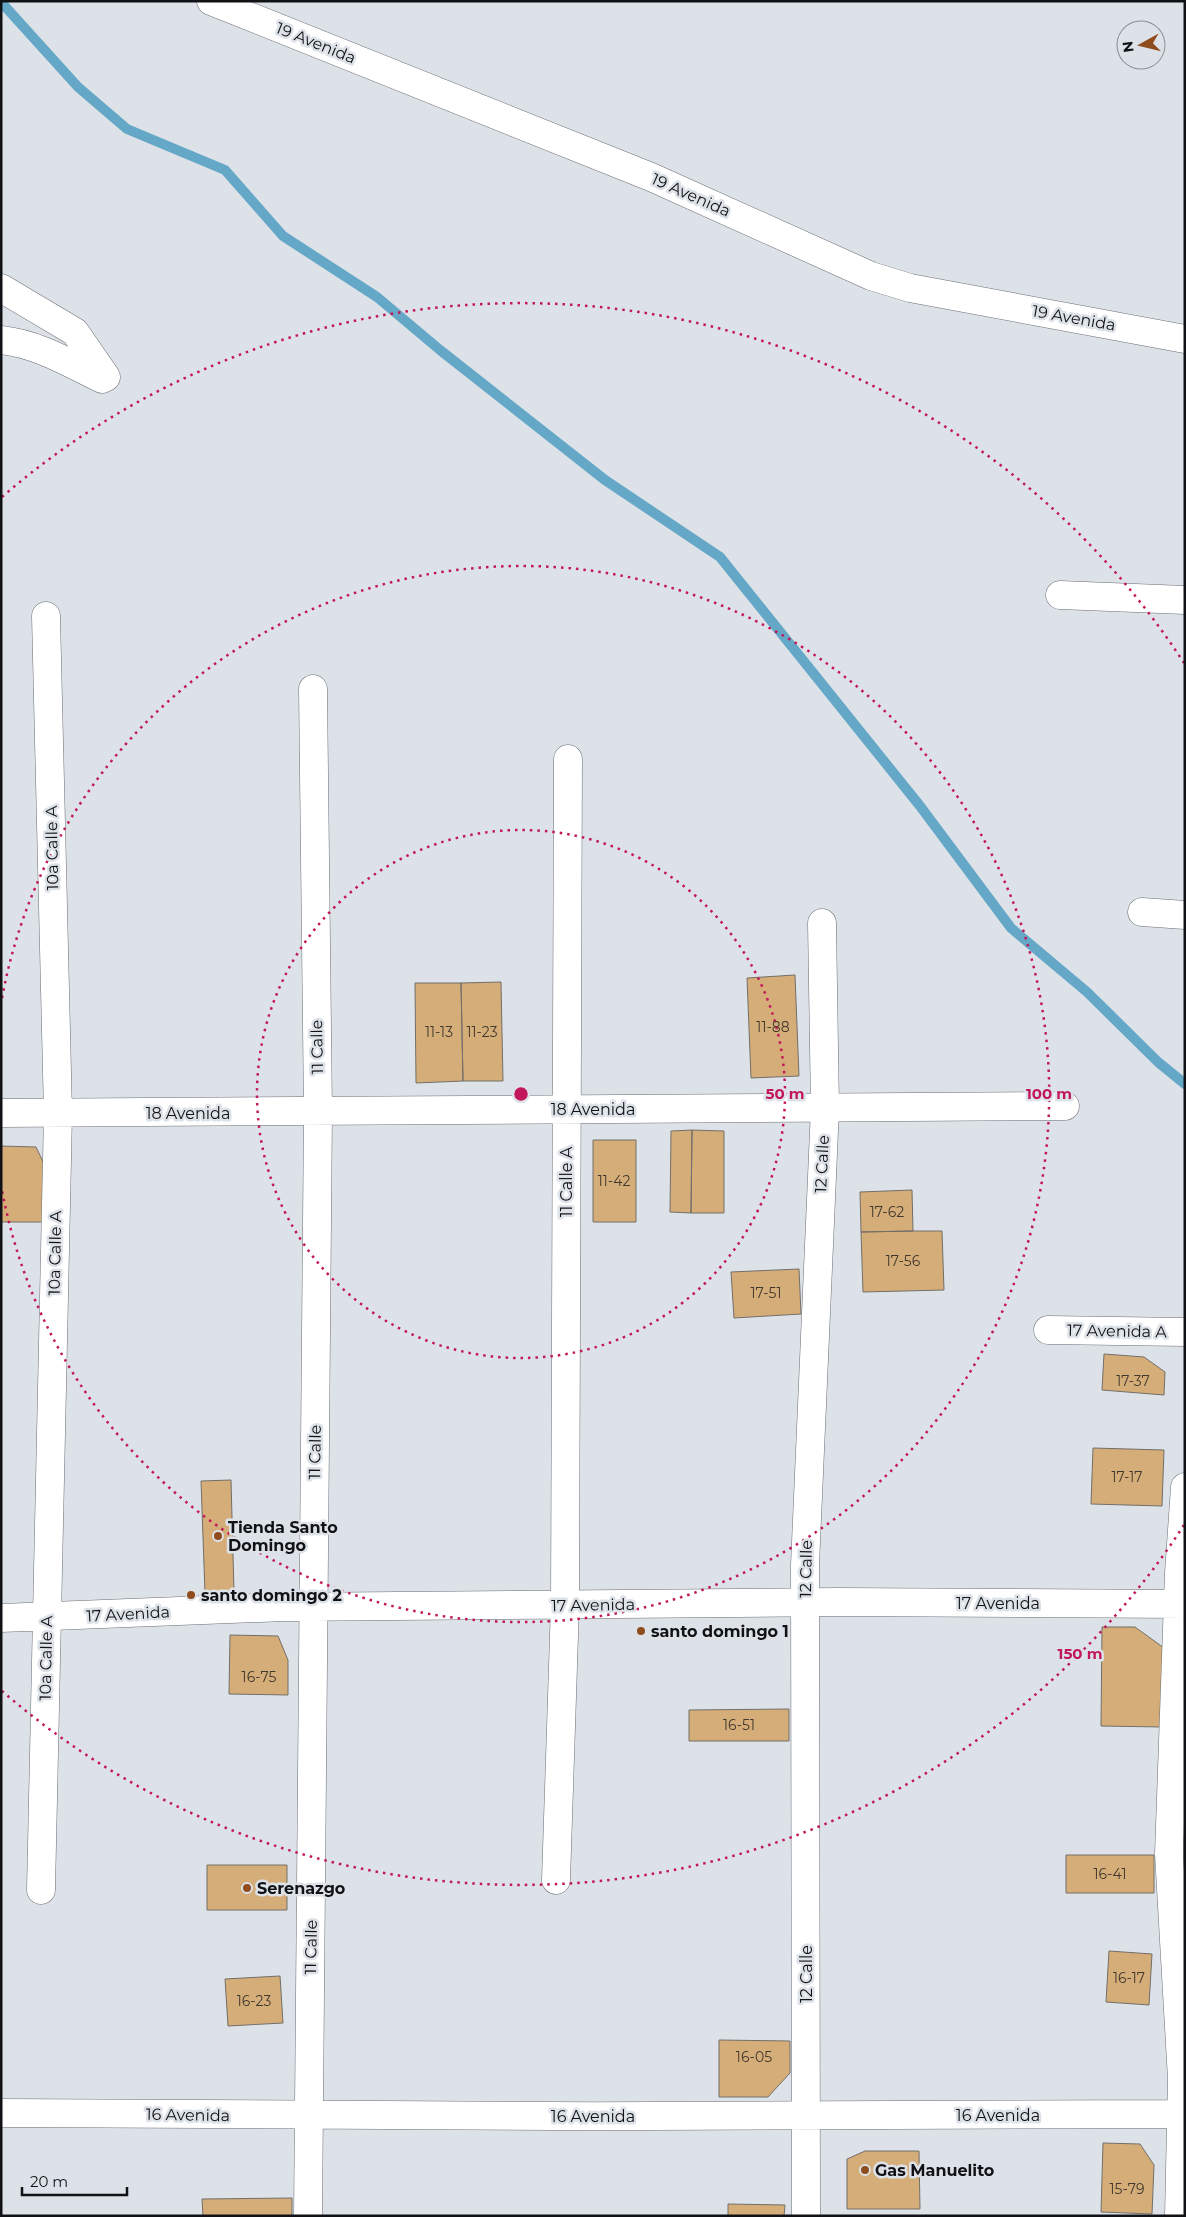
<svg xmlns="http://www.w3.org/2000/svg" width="1186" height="2217" viewBox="0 0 1186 2217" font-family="Montserrat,sans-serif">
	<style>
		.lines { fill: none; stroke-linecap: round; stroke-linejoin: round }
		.stream { stroke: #64a7c6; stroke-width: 10 }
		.building { fill: #d5ad79; stroke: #736e69 }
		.minor-casing { stroke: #6a6e74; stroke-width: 29 }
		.minor { stroke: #fff; stroke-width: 28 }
		.ring { fill: none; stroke: #c2185b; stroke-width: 2.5; stroke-dasharray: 2.5 5 }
		.poi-dot { fill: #8f4c1d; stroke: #dde2e9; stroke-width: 2 }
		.labels { text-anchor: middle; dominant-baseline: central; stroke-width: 5; stroke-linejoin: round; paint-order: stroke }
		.number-label { font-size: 14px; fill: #42392e }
		.street-label { font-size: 16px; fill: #111215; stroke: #dde2e9 }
		.poi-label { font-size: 16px; font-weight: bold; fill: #111215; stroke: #dde2e9; text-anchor: start }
		.centre { fill: #c2185b; stroke: #dde2e9; stroke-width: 2.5 }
		.ring-label { font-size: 15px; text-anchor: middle; font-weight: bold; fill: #c2185b; stroke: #dde2e9; stroke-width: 5; stroke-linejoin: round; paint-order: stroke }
	</style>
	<rect width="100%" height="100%" fill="#dde2e9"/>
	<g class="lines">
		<path class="stream" d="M1,2L78,87L127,129L225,170L283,236L377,297L440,350L605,480L720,557L920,806L1011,928L1087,992L1158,1062L1185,1084"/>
	</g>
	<path class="building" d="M795,975L799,1076L751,1078L747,978Z
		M501,982L503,1081H463L461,983Z
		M415,983H461L463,1081L416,1083Z
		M692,1130L691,1213L670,1212L671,1131Z
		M692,1130L724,1131V1213H691Z
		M593,1140H636V1222H593Z
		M1,1146L36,1147L48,1172L47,1222H1Z
		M912,1190L913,1231L861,1232L860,1192Z
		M913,1231H942L944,1290L863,1292L861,1232Z
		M799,1269L801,1314L734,1318L731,1272Z
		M1104,1354L1144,1357L1165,1372L1164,1395L1102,1390Z
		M1093,1448L1164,1450L1162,1506L1091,1504Z
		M231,1480L234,1592L205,1593L201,1481Z
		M1102,1627H1135L1164,1648L1162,1727L1101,1726Z
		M230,1635L278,1636L288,1660V1695L229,1694Z
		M789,1709V1741H689V1710Z
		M1066,1855H1154V1893H1066Z
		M207,1865H287V1910H207Z
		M1109,1951L1152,1954L1149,2005L1106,2002Z
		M280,1976L283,2023L228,2026L225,1979Z
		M719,2040L790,2041V2073L768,2097H719Z
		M1103,2143L1140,2144L1154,2165L1152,2214L1101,2212Z
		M865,2151H919L920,2209H847V2159Z
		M292,2198V2216H203L202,2199Z
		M728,2204L785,2205L784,2216H728Z"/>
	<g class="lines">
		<g class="minor-casing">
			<path id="minor" d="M211,1L651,177L871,276L910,288L1185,339
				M1,288L75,332L106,377L102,379C69,363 38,344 1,340
				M1060,595L1185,600
				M1142,912L1185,915
				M1,1113L1065,1106
				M1048,1330L1185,1332
				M1,1618L284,1607L838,1602L1185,1604
				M556,1880L565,1605L568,759
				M41,1890L58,1114L46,616
				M1,2113C396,2117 790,2117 1185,2114
				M308,2216L318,1112L313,689
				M806,2216L805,1565L825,1108L822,923
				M1179,2216L1182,2079L1169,1854L1179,1573L1185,1487"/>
		</g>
		<use href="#minor" class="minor"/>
	</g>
	<g class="ring">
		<circle cx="521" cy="1094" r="264"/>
		<path d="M2 998A528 528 0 1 1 2 1190"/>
		<path d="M1184 1525A791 791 0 0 1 2 1691M2 497A791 791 0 0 1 1184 663"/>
	</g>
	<g class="poi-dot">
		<circle cx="218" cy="1536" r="5"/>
		<circle cx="191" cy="1595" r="5"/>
		<circle cx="641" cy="1631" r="5"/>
		<circle cx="247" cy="1888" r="5"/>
		<circle cx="865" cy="2170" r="5"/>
	</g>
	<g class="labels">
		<g class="number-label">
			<text x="773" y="1027">11-88</text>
			<text x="439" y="1032">11-13</text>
			<text x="482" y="1032">11-23</text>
			<text x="614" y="1181">11-42</text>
			<text x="887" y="1212">17-62</text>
			<text x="903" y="1261">17-56</text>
			<text x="766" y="1293">17-51</text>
			<text x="1133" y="1381">17-37</text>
			<text x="1127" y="1477">17-17</text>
			<text x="259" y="1677">16-75</text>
			<text x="739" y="1725">16-51</text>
			<text x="1110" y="1874">16-41</text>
			<text x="1129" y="1978">16-17</text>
			<text x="254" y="2001">16-23</text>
			<text x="754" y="2057">16-05</text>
			<text x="1127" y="2189">15-79</text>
		</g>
		<g class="street-label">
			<text transform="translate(316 43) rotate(22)">19 Avenida</text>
			<text transform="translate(691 195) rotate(24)">19 Avenida</text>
			<text transform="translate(1074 318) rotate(10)">19 Avenida</text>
			<text transform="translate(52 848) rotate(-91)">10a Calle A</text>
			<text transform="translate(317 1047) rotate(-91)">11 Calle</text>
			<text x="593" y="1109">18 Avenida</text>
			<text x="188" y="1113">18 Avenida</text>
			<text transform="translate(822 1164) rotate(-87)">12 Calle</text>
			<text transform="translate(566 1182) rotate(-90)">11 Calle A</text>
			<text transform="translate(55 1253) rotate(-89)">10a Calle A</text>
			<text transform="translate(1117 1331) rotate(1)">17 Avenida A</text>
			<text transform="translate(315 1452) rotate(-89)">11 Calle</text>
			<text transform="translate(806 1569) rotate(-89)">12 Calle</text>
			<text x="998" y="1603">17 Avenida</text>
			<text transform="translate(593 1605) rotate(-1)">17 Avenida</text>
			<text transform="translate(128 1614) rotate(-3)">17 Avenida</text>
			<text transform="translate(46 1658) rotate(-89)">10a Calle A</text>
			<text transform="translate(311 1947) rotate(-89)">11 Calle</text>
			<text transform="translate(806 1974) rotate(-90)">12 Calle</text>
			<text transform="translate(188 2115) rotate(1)">16 Avenida</text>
			<text x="998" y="2115">16 Avenida</text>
			<text x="593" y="2116">16 Avenida</text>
		</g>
		<g class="poi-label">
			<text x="228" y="1527">Tienda Santo<tspan x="228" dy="18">Domingo</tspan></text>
			<text x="201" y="1595">santo domingo 2</text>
			<text x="651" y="1631">santo domingo 1</text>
			<text x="257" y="1888">Serenazgo</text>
			<text x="875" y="2170">Gas Manuelito</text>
		</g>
	</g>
	<circle cx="521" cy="1094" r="8" class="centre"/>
	<g class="ring-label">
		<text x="785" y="1099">50 m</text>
		<text x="1049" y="1099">100 m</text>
		<text x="1080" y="1659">150 m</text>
	</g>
	<rect width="1186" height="2217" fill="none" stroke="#111215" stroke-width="5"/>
	<g transform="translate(1141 45) rotate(262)"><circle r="24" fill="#dde2e9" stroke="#8b8f94"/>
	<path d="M0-4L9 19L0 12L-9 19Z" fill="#8f4c1d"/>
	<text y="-8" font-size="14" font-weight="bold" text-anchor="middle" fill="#111215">N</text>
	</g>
	<path d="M22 2187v8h105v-8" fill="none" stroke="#111215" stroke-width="2.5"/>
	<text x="30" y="2187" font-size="15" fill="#111215" stroke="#dde2e9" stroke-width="4" paint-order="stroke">20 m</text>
</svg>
